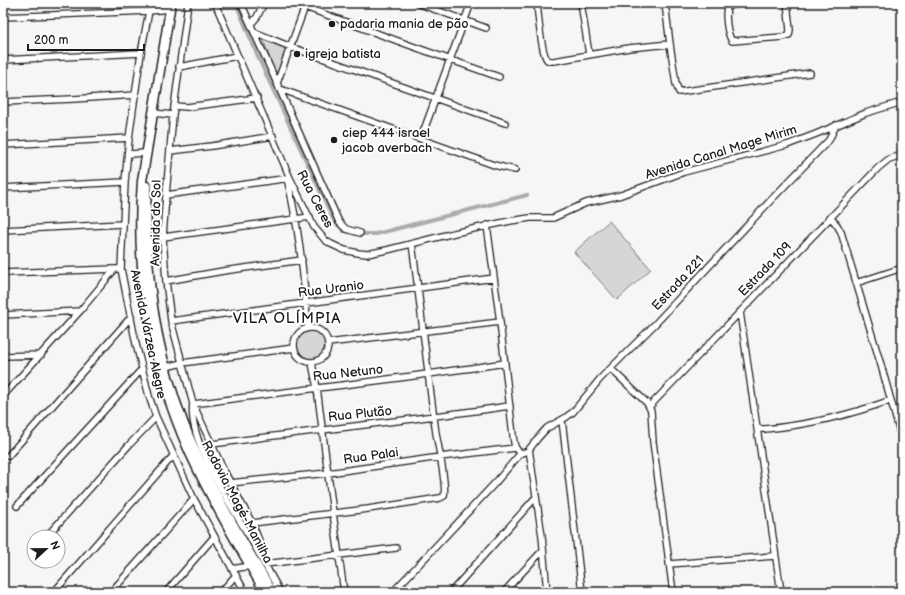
<svg xmlns="http://www.w3.org/2000/svg" width="905" height="595" viewBox="0 0 905 595" font-family="'Balsamiq Sans',sans-serif">
	<style>
		.green { fill: #d6d6d6; stroke: #797979 }
		.lines { fill: none; stroke-linecap: round; stroke-linejoin: round }
		.canal { stroke: #acacac; stroke-width: 4 }
		.minor-casing { stroke: #1c1c1c; stroke-width: 8 }
		.highway-casing { stroke: #1c1c1c; stroke-width: 11 }
		.minor { stroke: #fff; stroke-width: 5.5 }
		.highway { stroke: #fff; stroke-width: 8 }
		.poi-dot { fill: #1c1c1c; stroke: #fff; stroke-width: 1.5 }
		.labels { text-anchor: middle; dominant-baseline: central; stroke-width: 4; stroke-linejoin: round; paint-order: stroke }
		.poi-label { font-size: 13px; fill: #1c1c1c; stroke: #fff; text-anchor: start }
		.street-label { font-size: 13px; fill: #1c1c1c; stroke: #fff }
		.quarter-label { font-size: 15px; letter-spacing: 1px; fill: #1c1c1c; stroke: #fff }
	</style>
	<rect width="100%" height="100%" fill="#f6f6f6"/>
	<filter id="ink" filterUnits="userSpaceOnUse"><feTurbulence type="fractalNoise" baseFrequency=".025" numOctaves="2"/><feDisplacementMap in="SourceGraphic" scale="8" xChannelSelector="R" yChannelSelector="G"/><feConvolveMatrix kernelMatrix="1 2 1 2 8 2 1 2 1" color-interpolation-filters="sRGB"/></filter>
	<g filter="url(#ink)">
		<path class="green" d="M263,39L287,49L276,77Z
			M609,221L651,269L617,300L574,252Z
			M296 345a15 15 0 1 1 30 0a15 15 0 1 1-30 0Z"/>
		<g class="lines">
			<path class="canal" d="M236,3L258,57L334,221L344,231
				M359,234H376L527,195"/>
			<g class="minor-casing">
				<path id="minor" d="M188,3L173,115L166,195L163,237L166,281L171,321L193,404L223,469L252,523
					M215,3L290,178L314,227L325,240L331,244L344,250L358,253L367,254L387,250L454,233L510,221L530,218H553L586,203L621,195L684,172L787,145L816,134L866,113L902,102
					M241,3L339,222L346,229L360,233
					M294,3L409,45L499,77
					M417,3L486,28
					M537,3C538,14 541,49 546,58C547,61 550,61 554,61L629,48L670,44
					M581,3L589,54
					M665,3L670,44L676,84L679,92L810,73
					M748,3L732,5L727,7C725,16 727,34 732,41L783,37L789,35L790,30L787,3
					M149,11L141,53L129,138L125,182L121,269L136,344L149,396L156,417L194,499L245,592
					M3,17L149,11L170,9
					M251,24L257,17L264,3
					M254,32L291,47L505,123
					M3,60L141,53
					M179,67L237,56
					M277,83L306,4
					M280,89L494,165L515,170
					M3,102L73,99L136,95
					M174,106L187,107L257,98
					M153,113L173,115
					M421,138L471,3
					M3,145L129,138
					M170,151L212,146L273,136
					M128,154L147,153
					M287,178C299,227 304,278 308,328
					M3,188L125,182
					M166,195L290,178
					M830,217L837,225L841,232L881,365L902,440
					M487,225L500,322L513,435C514,442 514,451 522,453L528,451L537,439L547,428L565,418L573,412L600,379L656,323L771,200L829,140L836,125
					M3,230L123,224
					M163,237L310,217
					M3,273L115,269
					M166,281L223,271L302,260
					M856,283L902,268
					M740,312L781,592
					M3,315L80,311
					M171,321L494,278
					M294 345a17 17 0 1 1 34 0a17 17 0 1 1-34 0Z
					M328,343L500,322
					M3,356L41,355
					M312,363L317,388L333,513L344,592
					M166,367L182,363L294,348
					M611,369L647,403L651,411L653,442L673,592
					M3,396L80,311L115,269H121
					M649,407L878,168L889,159L902,155
					M562,420L582,592
					M757,426L760,429H765C808,425 850,415 891,400
					M211,444C311,431 411,420 510,406
					M529,449L542,536L547,592
					M8,456L131,317
					M230,483L328,473L440,457L515,448
					M17,506L142,369
					M46,537L129,445L156,417
					M258,552L260,543L252,523L368,509L440,498L444,496C447,485 438,446 436,433C427,370 421,307 412,244
					M265,564L396,548
					M669,564L775,556
					M232,569L250,566
					M54,592L173,456
					M111,592L194,499
					M166,592L214,537
					M221,592L236,575
					M280,592C271,575 261,558 252,541C233,509 187,440 193,404C297,390 401,379 505,363
					M393,592L496,482L520,454
					M451,592L536,497
					M504,592L543,550"/>
			</g>
			<g class="highway-casing">
				<path id="highway" d="M171,3L142,181C134,279 154,381 198,470C218,512 242,551 265,592
					M146,186C147,210 146,234 148,259C152,323 167,387 193,446C215,497 245,544 272,592"/>
			</g>
			<use href="#minor" class="minor"/>
			<use href="#highway" class="highway"/>
		</g>
	</g>
	<g class="poi-dot">
		<circle cx="332" cy="24" r="4"/>
		<circle cx="297" cy="54" r="4"/>
		<circle cx="334" cy="140" r="4"/>
	</g>
	<g class="labels">
		<g class="poi-label">
			<text x="340" y="24">padaria mania de pão</text>
			<text x="305" y="54">igreja batista</text>
			<text x="342" y="133">ciep 444 israel<tspan x="342" dy="15">jacob averbach</tspan></text>
		</g>
		<g class="street-label">
			<text transform="translate(721 152) rotate(-17)">Avenida Canal Mage Mirim</text>
			<text transform="translate(315 199) rotate(62)">Rua Ceres</text>
			<text transform="translate(156 223) rotate(-89)">Avenida do Sol</text>
			<text transform="translate(765 269) rotate(-46)">Estrada 109</text>
			<text transform="translate(678 283) rotate(-47)">Estrada 221</text>
			<text transform="translate(331 289) rotate(-7)">Rua Uranio</text>
			<text transform="translate(148 334) rotate(78)">Avenida Várzea Alegre</text>
			<text transform="translate(348 373) rotate(-6)">Rua Netuno</text>
			<text transform="translate(360 414) rotate(-6)">Rua Plutão</text>
			<text transform="translate(371 456) rotate(-8)">Rua Palai</text>
			<text transform="translate(237 502) rotate(62)">Rodovia Magé-Manilha</text>
		</g>
		<g class="quarter-label">
			<text x="287" y="318">VILA OLÍMPIA</text>
		</g>
	</g>
	<rect width="905" height="595" fill="none" stroke="#fff" stroke-width="16"/>
	<rect x="8" y="8" width="889" height="579" fill="none" stroke="#1c1c1c" stroke-width="1.5" filter="url(#ink)"/>
	<g transform="translate(46 549) rotate(68)"><circle r="19" fill="#ffffff" stroke="#a4a4a4"/>
	<path d="M0-3L7 15L0 10L-7 15Z" fill="#1c1c1c"/>
	<text y="-6" font-size="11" font-weight="bold" text-anchor="middle" fill="#1c1c1c">N</text>
	</g>
	<path d="M28 44v6h116v-6" fill="none" stroke="#1c1c1c" stroke-width="2"/>
	<text x="34" y="44" font-size="12" fill="#1c1c1c" stroke="#ffffff" stroke-width="3" paint-order="stroke">200 m</text>
</svg>
